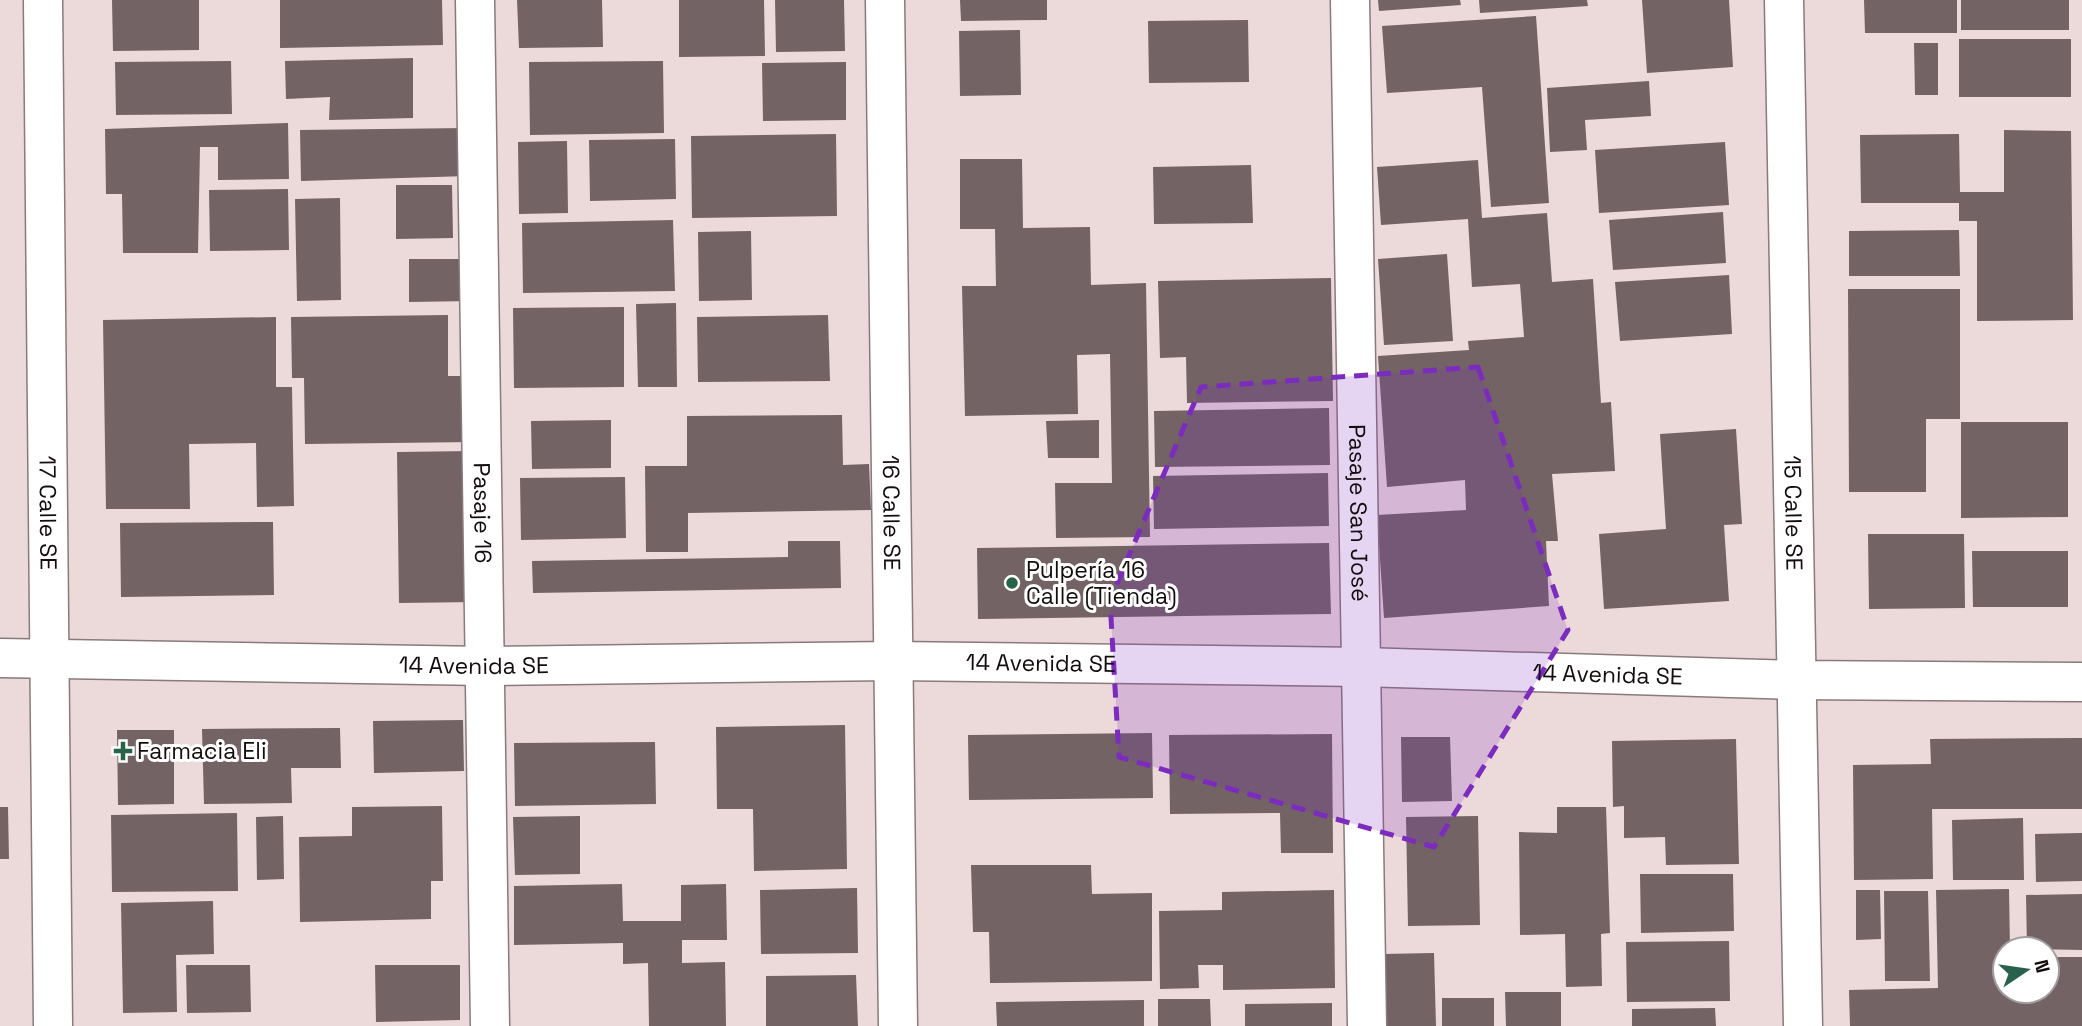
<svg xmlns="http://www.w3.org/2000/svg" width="2082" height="1026" viewBox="0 0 2082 1026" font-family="'Space Grotesk',sans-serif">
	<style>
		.building { fill: #736364 }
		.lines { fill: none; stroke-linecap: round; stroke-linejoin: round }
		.minor-casing { stroke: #8a7a7b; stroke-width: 41 }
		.minor { stroke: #fff; stroke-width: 38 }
		.marked { fill: #7b2cbf; fill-opacity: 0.2; stroke: #7b2cbf; stroke-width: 5; stroke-dasharray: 14 9; stroke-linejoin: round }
		.poi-dot { fill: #29624b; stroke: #fff; stroke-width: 2.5 }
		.labels { text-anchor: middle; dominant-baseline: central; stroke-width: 6; stroke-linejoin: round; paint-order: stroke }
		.street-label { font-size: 23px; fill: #130d0d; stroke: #fff }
		.poi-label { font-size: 23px; fill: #130d0d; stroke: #fff; text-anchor: start }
	</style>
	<rect width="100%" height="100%" fill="#ecd9da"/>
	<path class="building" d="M112,0H199V50L113,51Z
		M280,0H442L443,45L280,48Z
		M517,0H602L603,47L519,48Z
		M679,0H764L765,56L679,57Z
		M775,0H844L845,51L776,52Z
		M960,0H1047V20L961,21Z
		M1378,0H1460L1461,5L1379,11Z
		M1479,0H1587L1588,6L1480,13Z
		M1642,0H1729L1733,67L1647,73Z
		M1864,0H1957V33H1865Z
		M1961,0H2069V30H1961Z
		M1536,16L1549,203L1491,207L1482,87L1387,93L1382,26Z
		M1248,20L1249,82L1149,83L1148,21Z
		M1020,30L1021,95L960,96L959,31Z
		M1959,39H2071V97H1959Z
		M1914,43H1938V95H1915Z
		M413,58V118L329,120L330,97L286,99L285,61Z
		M231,61L232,114L116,115L115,62Z
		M663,61L664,133L530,135L529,62Z
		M846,62V120L763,121L762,63Z
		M1649,81L1651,116L1585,120L1587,150L1550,152L1547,88Z
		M288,123L289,179L218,180V147H200L198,253H123L122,194H106L105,129Z
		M467,128L468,176L301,181L300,130Z
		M2004,130L2071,131L2073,320L1977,321V221H1959V203H1861L1860,135L1959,134L1960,192H2004Z
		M836,134L837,216L692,218L691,136Z
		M675,139L676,199L590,201L589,140Z
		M567,141L568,213L519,214L518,142Z
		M1725,142L1729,205L1599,213L1595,150Z
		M960,159H1022L1023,228L1090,227L1091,285L1146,283L1150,537L1056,538L1055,483H1112L1110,354L1077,355L1078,414L965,416L962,286H996L995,229H960Z
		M1478,160L1482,218L1547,213L1552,282L1593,279L1601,403L1611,402L1615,471L1552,474L1558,541H1546L1549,606L1384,618L1377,515L1466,510L1465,480L1387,487L1378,356L1469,350L1468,341L1524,337L1520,284L1472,287L1468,219L1381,225L1377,167Z
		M1251,165L1253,223L1154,224L1153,167Z
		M396,185H452L453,238L396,239Z
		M288,189L289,250L210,251L209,190Z
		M340,198L341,300L297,301L295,199Z
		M1723,212L1726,263L1613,270L1609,220Z
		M673,220L675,291L523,293L522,223Z
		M1959,230L1960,276H1849V231Z
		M751,231L752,300L699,301L698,232Z
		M1447,254L1453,341L1384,345L1378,259Z
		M409,259H472V301L409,302Z
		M1729,275L1732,334L1620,341L1615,282Z
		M1331,278L1333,401L1187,403L1186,357L1160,358L1158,281Z
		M1848,289H1960V419H1926V492H1849Z
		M676,303L677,387H638L636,304Z
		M624,307V387L514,388L513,308Z
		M448,315V376H475V442L305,444L304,378H292L291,317Z
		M828,315L830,381L698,382L697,317Z
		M276,317V387H292L294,506L257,507L256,443L189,444L190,509H106L103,320Z
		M1329,408L1330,465L1155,467L1154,411Z
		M842,415L843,465L869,464L871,510L688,513V552H646L645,466H687V416Z
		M611,420V468L532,469L531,421Z
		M1099,420V458H1048L1046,421Z
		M1961,422H2068V517L1961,518Z
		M1736,429L1742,524L1724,525L1729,601L1604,609L1599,534L1666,529L1660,434Z
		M474,451L477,602L399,603L397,452Z
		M1328,473L1329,526L1154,529L1153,476Z
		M625,477L626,538L521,540L520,478Z
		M273,522L274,595L121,597L120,523Z
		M1868,534H1964L1965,608L1869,609Z
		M788,541H840L841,588L533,593L532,561L788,557Z
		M1329,543L1331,614L978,619L977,548Z
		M1972,551H2068V607H1973Z
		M463,720L464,771L374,773L373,721Z
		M845,725L847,869L754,871L753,809H717L716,727Z
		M340,728L341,768H291L292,803L204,804L202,729Z
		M117,730H174V804L118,805Z
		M1152,733L1153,798L969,800L968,735Z
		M1332,734L1333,853H1281L1280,813L1170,814L1169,735Z
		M1401,737H1450L1452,801L1402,802Z
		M2082,738V809H1932L1933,879L1854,880L1853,765L1931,764L1930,739Z
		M1736,739L1739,864L1666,865L1665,837L1624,838V806L1613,807L1612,741Z
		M655,742L656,804L515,806L514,743Z
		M442,806L443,881H431V919L300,922L299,837L352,836V807Z
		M0,807H8L9,859H0Z
		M1557,807H1606L1610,933L1601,934L1602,986L1566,987L1565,934L1520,935L1519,832L1557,833Z
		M237,813L238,891L112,892L111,815Z
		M283,816L284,879L257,880L256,817Z
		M580,816V874L515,875L513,817Z
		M1478,816L1480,925L1408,926L1406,817Z
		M2023,818L2024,880H1953L1952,820Z
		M2082,833V881L2036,882L2035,834Z
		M971,865H1091L1092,894L1152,893V981L990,983L989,932H973Z
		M1640,874H1733L1734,931L1641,933Z
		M622,884L623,921H681V885L726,884L727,940H682V963L725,962L726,1026H649L648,963L623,964V943L514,945V886Z
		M857,888L858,953L761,954L760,890Z
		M2009,889L2010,949H2005V991H2047V957H2082V1026H1850L1849,990L1938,988L1936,890Z
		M1334,890L1335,988L1223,990V965H1198L1199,988L1160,989L1159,911L1222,910V892Z
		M1856,890H1880L1881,939L1856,940Z
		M1884,891H1928L1930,981H1885Z
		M2082,894V950L2027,949L2026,895Z
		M213,901L214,954L176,955L177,1012L123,1013L121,903Z
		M1729,941L1730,1001L1627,1002L1626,942Z
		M1434,953L1436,1026H1385L1384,954Z
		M186,965H250L251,1012L187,1013Z
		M375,965H460V1020L376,1022Z
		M856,975L858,1026H766V976Z
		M1505,992H1561V1026H1506Z
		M1442,998H1494V1026H1442Z
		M1158,999H1210L1211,1026H1158Z
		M1144,1000V1026H997L996,1002Z
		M1332,1003V1026H1245V1004Z
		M1715,1008L1716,1026H1632V1009Z"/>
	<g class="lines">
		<g class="minor-casing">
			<g id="minor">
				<path id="s1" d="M43,0L53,1026"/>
				<path id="s2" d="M475,0L490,1026"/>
				<path id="s3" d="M885,0L898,1026"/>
				<path id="s4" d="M1350,0L1367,1026"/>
				<path id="s5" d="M1784,0L1803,1026"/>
				<path id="s6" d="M0,658L485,666L893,661L1362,667L1795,680L2082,682"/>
			</g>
		</g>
		<use href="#minor" class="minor"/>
	</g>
	<path class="marked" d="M1478,367L1568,630L1434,847L1119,757L1110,600L1201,387Z"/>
	<g class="poi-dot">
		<circle cx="1012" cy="583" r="7"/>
		<path d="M119.5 740.5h7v7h7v7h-7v7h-7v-7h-7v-7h7z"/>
	</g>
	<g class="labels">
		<g class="street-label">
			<text stroke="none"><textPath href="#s1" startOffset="513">17 Calle SE</textPath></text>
			<text stroke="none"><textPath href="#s2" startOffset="513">Pasaje 16</textPath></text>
			<text stroke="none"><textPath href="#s3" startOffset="513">16 Calle SE</textPath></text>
			<text stroke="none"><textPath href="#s4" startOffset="513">Pasaje San José</textPath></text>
			<text stroke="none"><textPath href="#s5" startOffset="513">15 Calle SE</textPath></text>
			<text stroke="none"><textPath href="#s6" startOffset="1041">14 Avenida SE</textPath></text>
			<text stroke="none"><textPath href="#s6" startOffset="474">14 Avenida SE</textPath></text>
			<text stroke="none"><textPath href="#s6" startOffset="1608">14 Avenida SE</textPath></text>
		</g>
		<g class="poi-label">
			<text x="1026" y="570">Pulpería 16<tspan x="1026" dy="26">Calle (Tienda)</tspan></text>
			<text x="137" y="751">Farmacia Eli</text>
		</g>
	</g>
	<g transform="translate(2026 970) rotate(77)"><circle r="33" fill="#ffffff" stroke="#a19e9e" stroke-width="2"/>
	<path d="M0-5L12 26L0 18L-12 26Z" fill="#29624b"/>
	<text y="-10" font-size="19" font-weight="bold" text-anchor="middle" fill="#130d0d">N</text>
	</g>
</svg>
